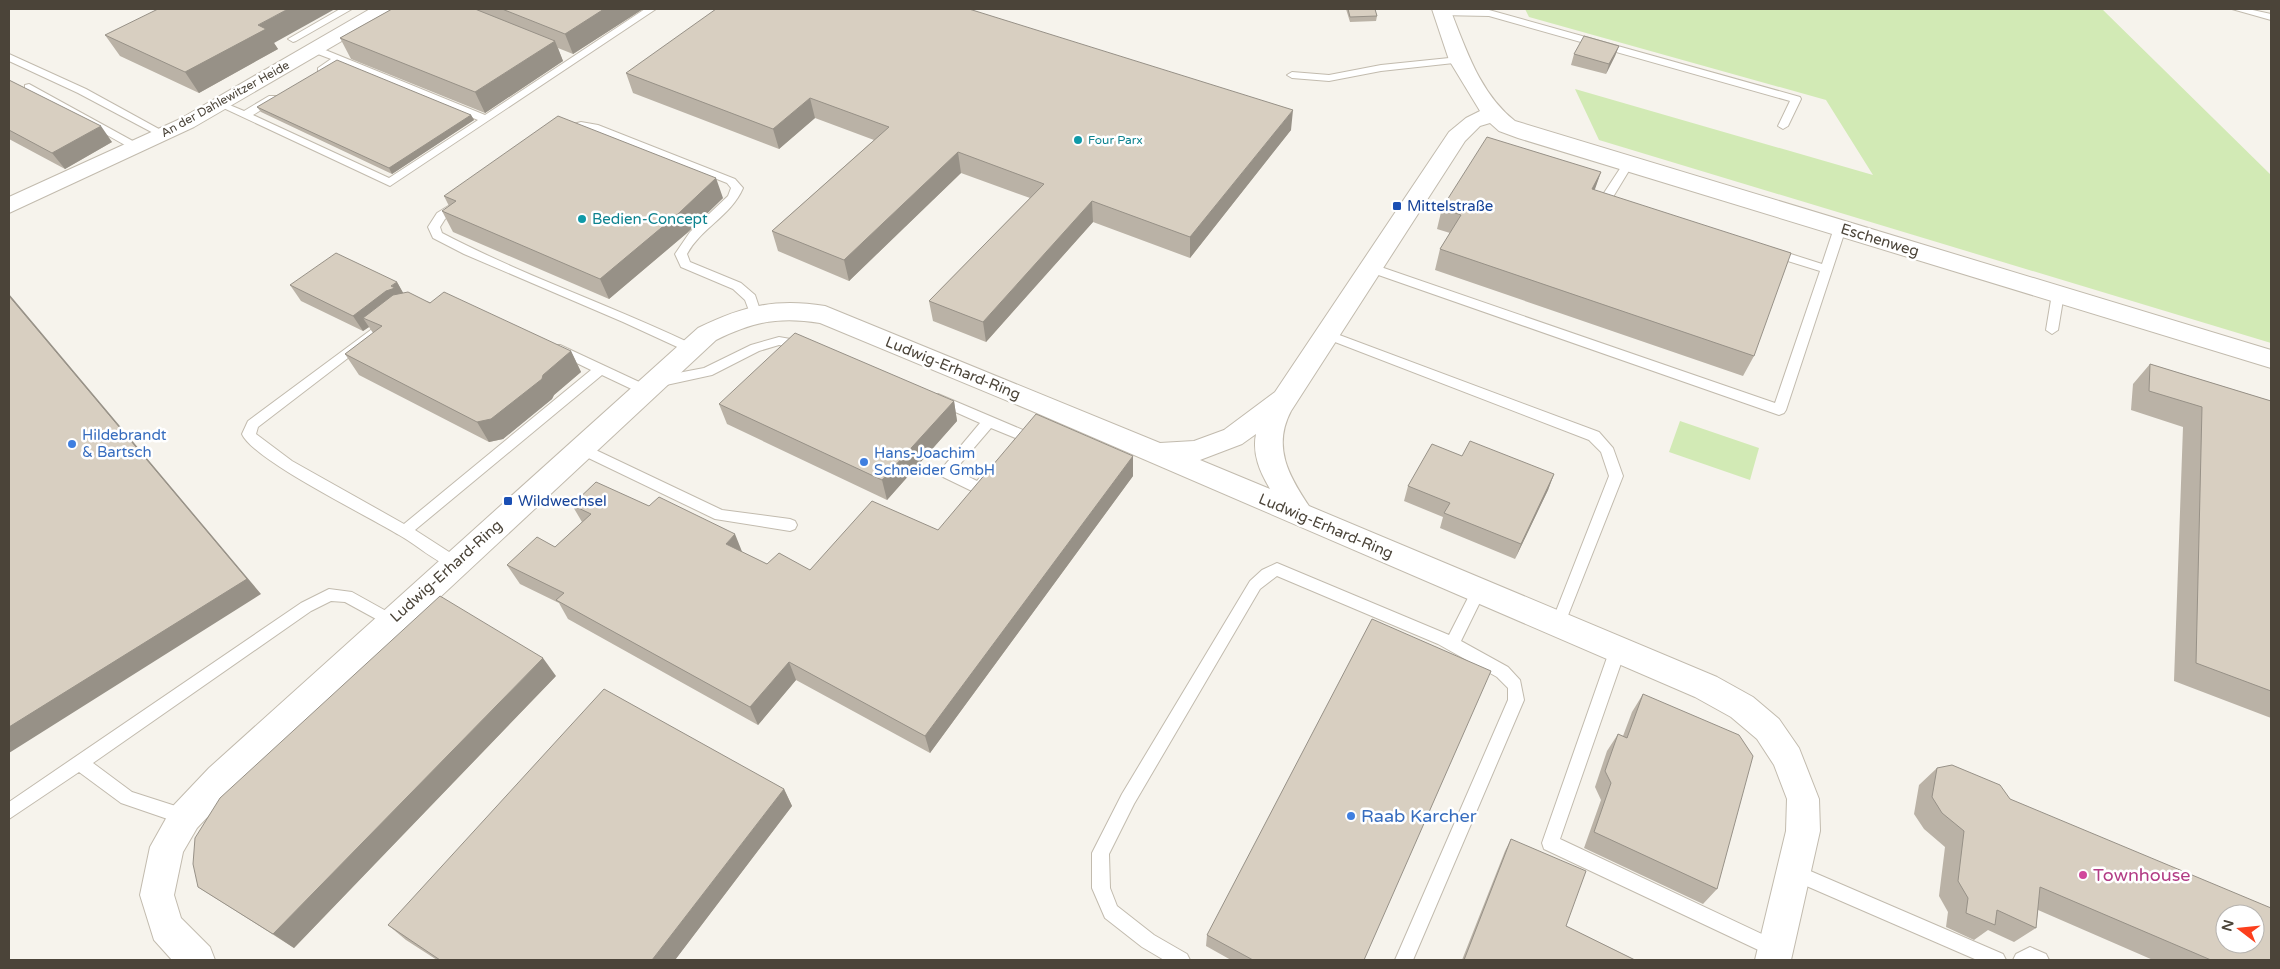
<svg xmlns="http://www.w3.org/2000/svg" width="2280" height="969" viewBox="0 0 2280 969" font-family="'Varela Round',sans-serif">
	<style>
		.green { fill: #d2eab5 }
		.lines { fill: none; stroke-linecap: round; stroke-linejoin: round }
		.lane-casing { stroke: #c2bbae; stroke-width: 2 }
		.street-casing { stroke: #c2bbae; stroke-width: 2 }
		.lane { fill: #fff; fill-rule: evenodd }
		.street { fill: #fff; fill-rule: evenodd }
		.wall { fill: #bab2a6 }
		.shaded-wall { fill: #979187 }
		.building { fill: #d8cfc1; stroke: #979187; fill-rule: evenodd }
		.culture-dot { fill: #0f9aa8; stroke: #fff; stroke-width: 2 }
		.transit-dot { fill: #1a4fb4; stroke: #fff; stroke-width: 2 }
		.shop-dot { fill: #3f7fe0; stroke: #fff; stroke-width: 2 }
		.hotel-dot { fill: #d1479c; stroke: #fff; stroke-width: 2 }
		.labels { text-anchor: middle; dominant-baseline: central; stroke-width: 5; stroke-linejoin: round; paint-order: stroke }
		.far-street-label { font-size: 12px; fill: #4b4439; stroke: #fff }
		.far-culture-label { font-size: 12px; fill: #0d838f; stroke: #fff; text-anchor: start }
		.transit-label { font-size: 15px; fill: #164399; stroke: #fff; text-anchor: start }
		.culture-label { font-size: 15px; fill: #0d838f; stroke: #fff; text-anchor: start }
		.street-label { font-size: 15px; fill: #4b4439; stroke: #fff }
		.shop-label { font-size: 15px; fill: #366cbe; stroke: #fff; text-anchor: start }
		.near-shop-label { font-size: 18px; fill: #366cbe; stroke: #fff; text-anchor: start }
		.near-hotel-label { font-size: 18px; fill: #b23c85; stroke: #fff; text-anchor: start }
	</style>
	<rect width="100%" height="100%" fill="#f6f3ec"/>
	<path class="green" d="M1525,9H2102L2271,175V343L1599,140L1575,89L1873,175L1826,100L1529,17Z
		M1680,421L1759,448L1750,480L1669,452Z"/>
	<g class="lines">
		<g class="lane-casing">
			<path id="lane" d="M340,9H352L296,41L293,42L288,39Z
				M645,9H656L390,186L215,104L220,101L244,111L269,96H277V100L253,115L389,178L478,120L340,63L326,72H318V68L331,59L310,51V47H318L485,115Z
				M2232,9H2248L2271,14V20Z
				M1442,10H1489L1800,97L1801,99L1788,126L1783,129L1778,126L1790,101L1489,16L1439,15V11Z
				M9,54L86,89L168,134L167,136H159L78,93L9,61Z
				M1459,57L1464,60L1463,62L1381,71L1329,81L1292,78L1287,75L1292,72L1329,75L1381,65Z
				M29,84L140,145L141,147L136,150L132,149L25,89V85Z
				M581,122L598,125L735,179L743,188C731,216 701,228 687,254L690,262L741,283L755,295L761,313L759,316H751L745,300L733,289L681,267L675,254L690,232L728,196L731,188L727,183L592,130L581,128L566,132L561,129L562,127Z
				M1628,161L1633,164L1613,197L1624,203L1618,207L1602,202L1600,199L1623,164Z
				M458,200L464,204L445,219L440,227L442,233C524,276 611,305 694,345L696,348L694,351H686L623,322L464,254L433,238L428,227L437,213Z
				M1840,224L1846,228L1786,410L1784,413L1779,415L1367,271L1365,268L1367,265H1375L1775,403L1820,271L1768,255L1766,252L1772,248L1822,264L1834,228Z
				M2058,290L2064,294L2058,330L2052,334L2046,330L2052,294Z
				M387,318L391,319L393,322L391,325L258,427L256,434L292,461L404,524L591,370L552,351L550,348L552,345H560L650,387L651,390L650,393H640L602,375L415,530L460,559L462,563L460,567L455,569C435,562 417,545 399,535C370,517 253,460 242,434L248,421Z
				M1326,330L1599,432L1613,448L1623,476L1563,628L1558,630L1553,628L1551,624L1609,476L1601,452L1589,440L1322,337L1320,334L1322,331Z
				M779,337L802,341L808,345L802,349L779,345L759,351L712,375L657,387L651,382L657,377L704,368L751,345Z
				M938,394L1030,433L1032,437L1030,441L1025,442L991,428L955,470L977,481L983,473H993L995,477L984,492H974L941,476L939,472L980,423L933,402L931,399Z
				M581,443L722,510L790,519L795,521L797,525L795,529L790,531L715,519L576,452L574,448L576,444Z
				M1277,563L1449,635L1474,586L1479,584L1484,586L1486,590L1461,641L1508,667L1520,680L1524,700L1413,960H1395L1508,700V688L1497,677L1438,644L1277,576L1260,589L1134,804L1109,854L1110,888L1117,906L1154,935L1187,954L1190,960H1164L1142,947L1105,918L1092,888V853L1122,794L1250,581L1262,570Z
				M329,589L352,592L397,617L399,621L397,625L392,627L387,625L345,602L331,601L311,611L93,763L132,792L191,811L193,817L191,823L185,825L121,803L79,772L9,819V802L301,603Z
				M1618,642L1623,644L1626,649L1560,839L1781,943L1784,949L1781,955L1775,958L1769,955L1544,849L1542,843L1610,649L1613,644Z
				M1794,864L2003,954L2006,960H1977L1788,878L1785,872L1788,866Z
				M2030,947L2046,954L2049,960H2013L2016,954Z"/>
		</g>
		<g class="street-casing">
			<path id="street" d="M370,9H393L390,13L194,127L9,213V197L180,119Z
				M1432,9H1450C1466,49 1480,94 1515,121L2271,350V368L1518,138L1499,131L1490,123L1480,126L1465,141L1291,411C1272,447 1289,476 1309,506L1717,677L1753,697L1779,719L1799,748L1819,799L1820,831L1791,960H1755L1786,831L1787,799L1774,765L1757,739L1731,717L1695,697L1032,411L820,323C779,316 753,322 716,340L233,790L197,828L183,852L174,895L181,918L210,947L215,960H172L154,940L140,895L150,847L173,806L209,768L698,328C743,306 776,298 825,306L1160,443L1194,441L1224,430L1275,392L1449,132L1466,118L1480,111L1449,60ZM1256,434C1252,454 1260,472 1270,489L1200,460L1242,444Z"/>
		</g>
		<use href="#lane" class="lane"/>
		<use href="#street" class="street"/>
	</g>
	<path class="wall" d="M392,9H643L573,54L558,48L563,61L485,113L351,59L340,38Z
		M1346,9H1375L1377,16L1376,21L1350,22Z
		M105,35L274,43L278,49L199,93L120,56Z
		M1619,46L1615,56L1606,74L1571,65L1574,54Z
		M626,73L1291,130L1190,258L1093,222L986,342L933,321L929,301L1030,198L961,173L849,281L778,251L772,231L874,140L815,118L779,149L633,93Z
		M9,80L112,142L65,169L9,139Z
		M257,107L471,115L474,120L392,174L261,112Z
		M1601,172L1594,190L1754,356L1743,376L1435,270L1440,249L1450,233L1437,229L1442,208Z
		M444,196L723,198L687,233L609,299L453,232L442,211L449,206Z
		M397,282L403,293L571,351L581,372L554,395L552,399L503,439L489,442L359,375L345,354L373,333L369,327L363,331L301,301L290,285Z
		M2150,364L2271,401V718L2174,681L2183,427L2131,410L2133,384Z
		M954,401L957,421L887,500L727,424L719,404Z
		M1133,456V476L930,753L796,680L758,725L568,619L559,603L520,584L507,565L555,547L582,522L572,505L743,553L767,564L810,570L938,530Z
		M1462,456L1554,474L1548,490L1515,559L1440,528L1443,517L1404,501L1408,486Z
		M556,676L294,948L198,887Z
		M1643,694L1717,889L1703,904L1584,848L1601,800L1595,787L1607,751L1618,734L1623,736L1632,712Z
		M1937,768L2010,799L2271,960H2153L2038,910L2036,928L2014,942L1988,930L1974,940L1946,927L1948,912L1939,896L1945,847L1924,829L1914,814L1919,785Z
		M784,789L792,806L675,960H437L406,940L388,925Z
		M1511,839L1566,926L1635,960H1462L1505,851Z
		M1207,935L1365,960H1231L1206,946Z"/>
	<path class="shaded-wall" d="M288,9H335L274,43L278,49L199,93L185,72L258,25Z
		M604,9H643L573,54L565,34Z
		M555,41L563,61L485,113L475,92Z
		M1619,46L1615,56L1606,74L1609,64Z
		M810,98L815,118L779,149L773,129Z
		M1293,110L1291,130L1190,258V237Z
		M471,115L474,120L392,174L389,168Z
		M101,126L112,142L65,169L52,153Z
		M958,152L961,173L849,281L844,260Z
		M1601,172L1594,192L1592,189Z
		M716,178L723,198L687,233L609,299L600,279Z
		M1092,201L1093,222L986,342L983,322Z
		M397,282L406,298L363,318L369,327L363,331L353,316Z
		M9,294L261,594L9,753Z
		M571,351L581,372L554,395L552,399L503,439L489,442L477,422L543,375Z
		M954,401L957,421L887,500L882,480Z
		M1133,456V476L930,753L925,736Z
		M1554,474L1548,490L1515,559L1521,544Z
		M735,534L743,554L726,544Z
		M543,658L556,676L294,948L273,934Z
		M789,662L796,680L758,725L750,707Z
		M784,789L792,806L675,960H652Z"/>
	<path class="building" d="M158,9H288L258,25L266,29L185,72L105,35Z
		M392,9H475L555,41L475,92L340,38Z
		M502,9H604L565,34Z
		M716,9H969L1293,110L1190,237L1092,201L983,322L929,301L1044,184L958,152L844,260L772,231L889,127L810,98L773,129L626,73Z
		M1348,9H1375L1377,16L1350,17Z
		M1584,36L1619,46L1609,64L1574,54Z
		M337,60L471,115L389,168L257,107Z
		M9,80L101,126L52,153L9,130Z
		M558,116L716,178L679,213L600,279L442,211L456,201L444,196Z
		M1487,137L1601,172L1592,189L1791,253L1754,356L1440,249L1461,215L1442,208Z
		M336,253L397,282L391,286L395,288L386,291L353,316L290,285Z
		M408,292L430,303L444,292L571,351L543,375L542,379L491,419L477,422L345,354L382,326L363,318L393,295Z
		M9,296L247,579L9,727Z
		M795,333L954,401L882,480L719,404Z
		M2150,364L2271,401V691L2196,663L2202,407L2149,391Z
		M1036,414L1133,456L925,736L789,662L750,707L556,600L564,593L507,565L537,537L555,547L591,514L572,505L596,482L649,506L659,497L735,534L726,544L767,564L779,553L810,570L872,501L938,530Z
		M1470,441L1554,474L1521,544L1444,513L1450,503L1408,486L1432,444L1462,456Z
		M440,596L543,658L273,934L198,887L193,864L195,838L220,798Z
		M1372,619L1491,671L1364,960H1253L1207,935Z
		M604,689L784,789L652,960H440L388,925Z
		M1643,694L1739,735L1753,756L1717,889L1594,832L1611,783L1605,771L1618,734L1627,738Z
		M1952,765L2000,785L2010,799L2271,908V960H2211L2040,887L2036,928L1997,910L1995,925L1966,913L1968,898L1958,881L1964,831L1942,813L1932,797L1937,768ZM2225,914H2255V944H2225Z
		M1511,839L1586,871L1566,926L1635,960H1464Z"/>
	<g class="culture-dot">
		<circle cx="1078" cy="140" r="5"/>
		<circle cx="582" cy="219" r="5"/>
	</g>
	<g class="transit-dot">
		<rect x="1392" y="201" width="10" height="10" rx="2.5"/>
		<rect x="503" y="496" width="10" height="10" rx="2.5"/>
	</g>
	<g class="shop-dot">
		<circle cx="72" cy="444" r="5"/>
		<circle cx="864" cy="462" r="5"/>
		<circle cx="1351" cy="816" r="5"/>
	</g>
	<circle class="hotel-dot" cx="2083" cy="875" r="5"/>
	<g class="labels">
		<g class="far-street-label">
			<text transform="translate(225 99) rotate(-29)">An der Dahlewitzer Heide</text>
		</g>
		<g class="far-culture-label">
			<text x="1088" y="140">Four Parx</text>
		</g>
		<g class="transit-label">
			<text x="1407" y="206">Mittelstraße</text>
			<text x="518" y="501">Wildwechsel</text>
		</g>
		<g class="culture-label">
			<text x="592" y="219">Bedien-Concept</text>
		</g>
		<g class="street-label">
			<text transform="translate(1880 240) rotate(17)">Eschenweg</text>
			<text transform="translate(953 368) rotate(22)">Ludwig-Erhard-Ring</text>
			<text transform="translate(1326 526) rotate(23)">Ludwig-Erhard-Ring</text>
			<text transform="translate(446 571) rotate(-42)">Ludwig-Erhard-Ring</text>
		</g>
		<g class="shop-label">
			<text x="82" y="435">Hildebrandt<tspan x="82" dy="17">&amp; Bartsch</tspan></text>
			<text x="874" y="453">Hans-Joachim<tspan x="874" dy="17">Schneider GmbH</tspan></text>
		</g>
		<g class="near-shop-label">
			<text x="1361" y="816">Raab Karcher</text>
		</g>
		<g class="near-hotel-label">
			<text x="2093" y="875">Townhouse</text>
		</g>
	</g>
	<rect width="2280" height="969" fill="none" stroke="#4b4439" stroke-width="20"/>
	<g transform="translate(2240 929) rotate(286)"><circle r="24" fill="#ffffff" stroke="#b7b4b0"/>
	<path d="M0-4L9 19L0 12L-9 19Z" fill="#fc3f1d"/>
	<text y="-8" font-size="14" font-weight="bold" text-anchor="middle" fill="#4b4439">N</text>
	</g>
</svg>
